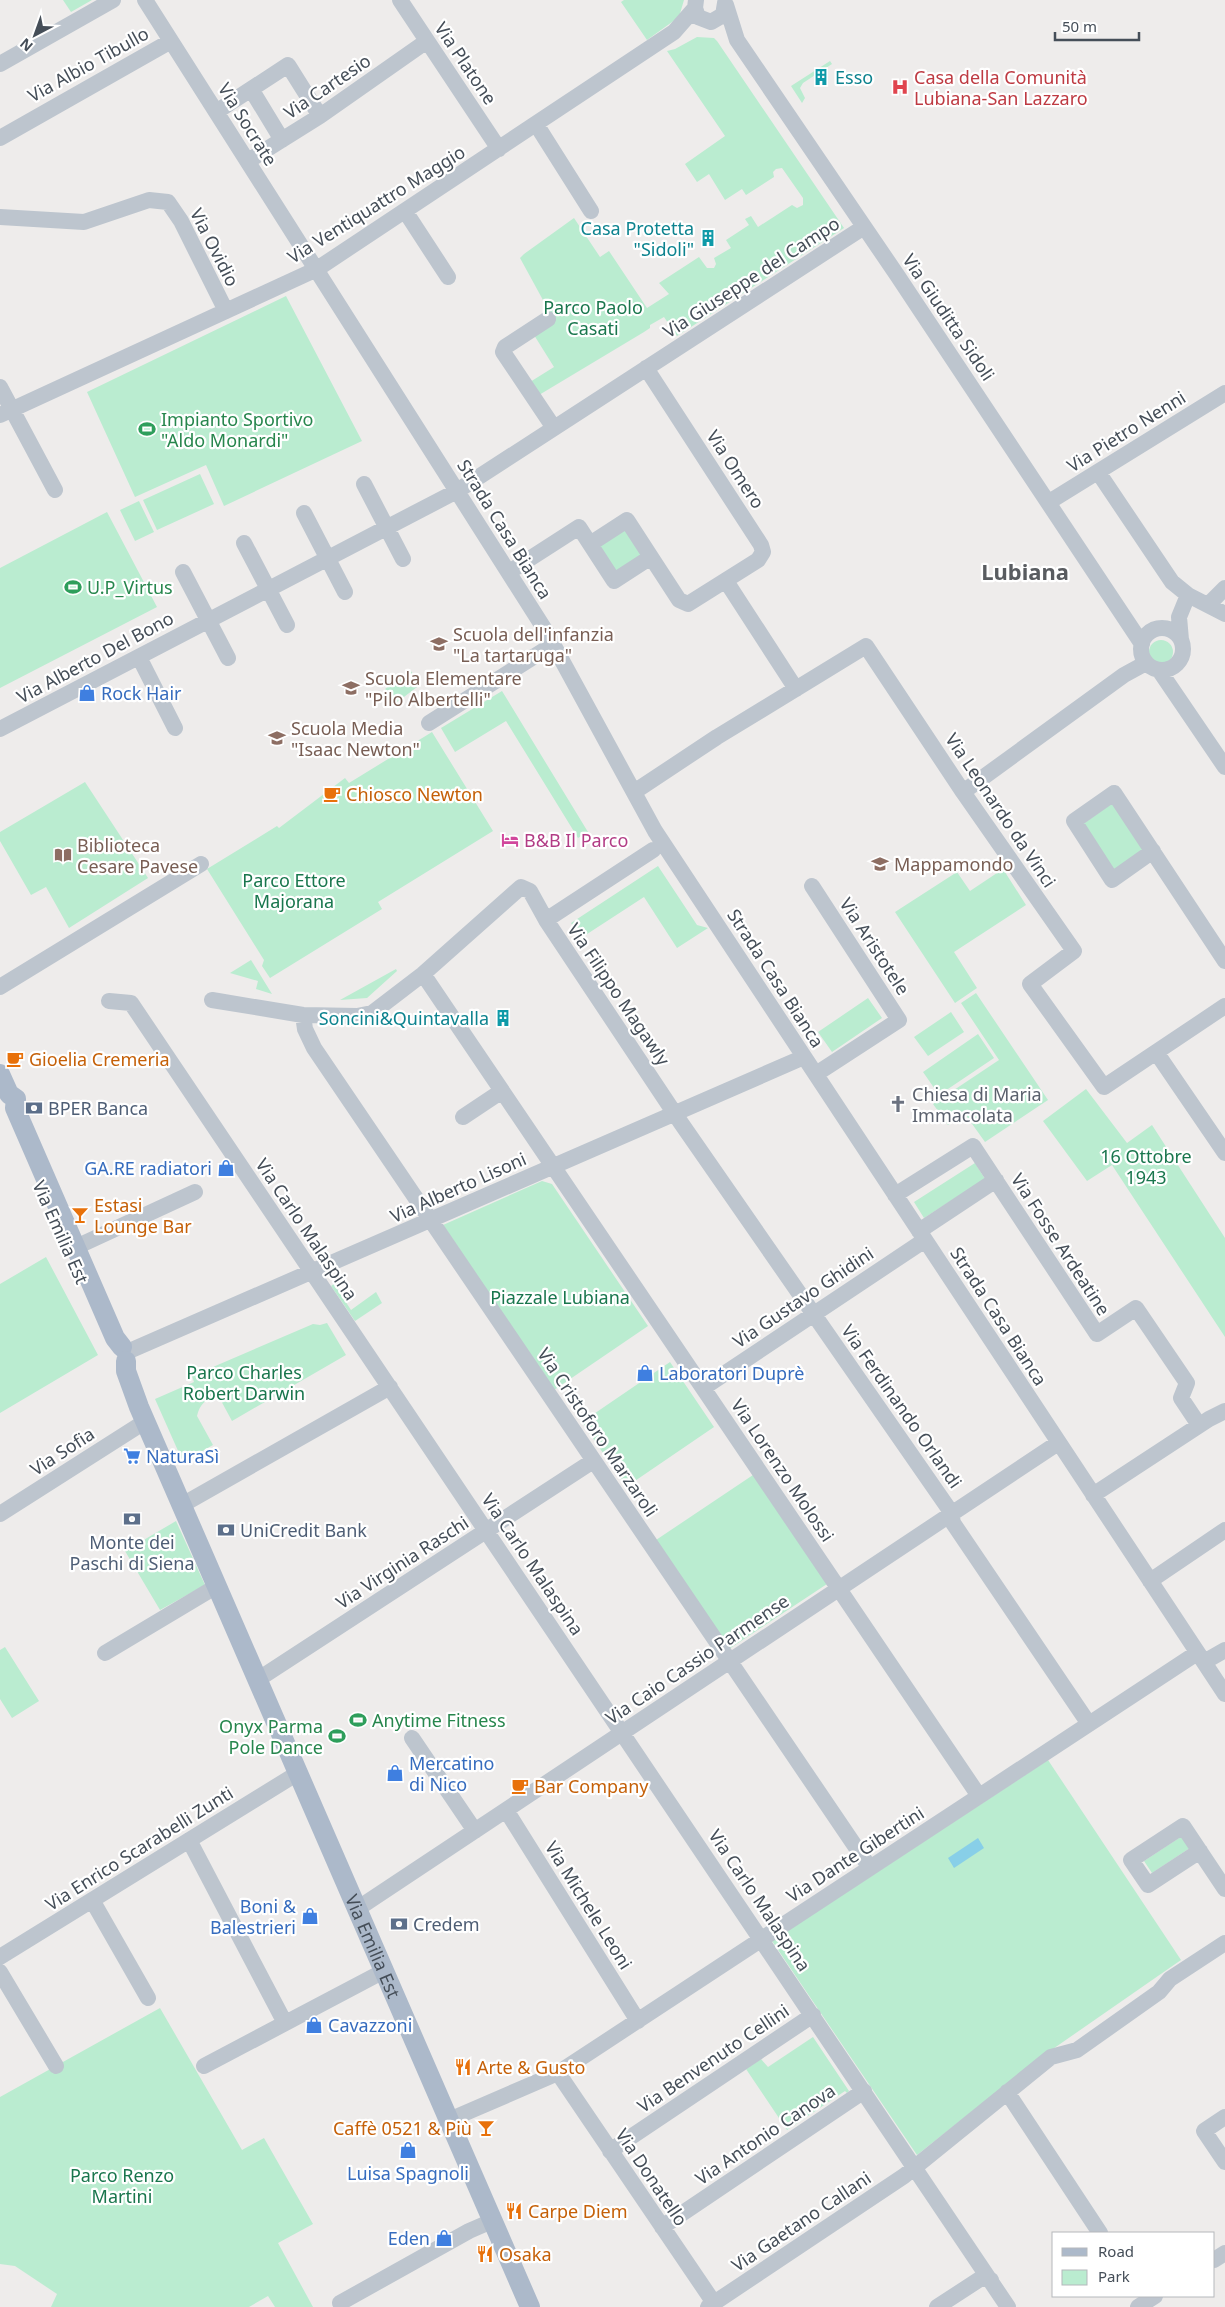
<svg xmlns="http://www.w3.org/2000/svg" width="1225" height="2307" viewBox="0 0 1225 2307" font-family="'Noto Sans',sans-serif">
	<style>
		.green { fill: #baecd0 }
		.water { fill: #88cfe8 }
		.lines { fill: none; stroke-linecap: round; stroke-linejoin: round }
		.minor { stroke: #bdc5ce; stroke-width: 16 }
		.major { stroke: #acb9ca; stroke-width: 20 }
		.labels { text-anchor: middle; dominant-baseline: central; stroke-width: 4.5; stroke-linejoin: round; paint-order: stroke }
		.street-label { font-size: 18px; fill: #454e58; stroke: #fff }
		.culture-label { font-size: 18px; fill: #0d838f; stroke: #fff; text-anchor: end }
		.health-label { font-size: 18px; fill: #be3a42; stroke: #fff; text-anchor: start }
		.park-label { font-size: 18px; fill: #19764d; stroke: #fff }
		.leisure-label { font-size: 18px; fill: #27864d; stroke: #fff; text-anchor: start }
		.education-label { font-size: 18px; fill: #785e54; stroke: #fff; text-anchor: start }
		.shop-label { font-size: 18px; fill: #366cbe; stroke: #fff; text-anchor: start }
		.food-label { font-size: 18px; fill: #c56008; stroke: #fff; text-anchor: start }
		.hotel-label { font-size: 18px; fill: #b23c85; stroke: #fff; text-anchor: start }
		.worship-label { font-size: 18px; fill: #5b616d; stroke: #fff; text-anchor: start }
		.service-label { font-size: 18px; fill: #4e5e75; stroke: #fff; text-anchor: start }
		.district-label { font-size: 22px; font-weight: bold; fill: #595c60; stroke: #fff }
	</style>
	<rect width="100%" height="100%" fill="#eeeceb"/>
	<path class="green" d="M63,0H92L71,12Z
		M624,0H684L679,17L647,40L621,2Z
		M697,37L714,38L717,41L844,228L677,336L664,317L650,325V328L644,332L539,395L530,382L554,367L534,335L555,322L520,258L524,254L574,218L600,257L609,251L647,308L669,294L659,283L699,257L707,268H714L716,264L714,258L731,248L726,240L749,225L745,219L751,216L758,227L792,205L797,208L803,205V198L782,168L776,169L773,172L774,177L746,195L742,189L725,200L709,174L697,182L685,164L725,136L667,51L675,49Z
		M830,61L832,64L803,83L800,88L805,98L802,103L791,86Z
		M286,296L362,441L224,506L206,465L135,497L87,392Z
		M200,474L214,504L157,530L143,500Z
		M139,501L154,532L135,541L120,510Z
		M107,512L157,607L0,688V568Z
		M624,528L643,557L616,574L598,545Z
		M1149 652a12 12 0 1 1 24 0a12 12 0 1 1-24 0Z
		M410,670L421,684L396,703L385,689Z
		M502,691L588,832L578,838L506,721L455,752L441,728Z
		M432,732L493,831L378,902L382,909L270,978L262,966L264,960L207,869L277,826L279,828L345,778L349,783Z
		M85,782L148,878L69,928L46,887L31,895L0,841V832Z
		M1114,802L1146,851L1114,872L1083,824Z
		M658,866L697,925L708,928L677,948L644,897L581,938L571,923Z
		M1003,869L1026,905L954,952L977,988L955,1003L895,912L957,872L970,891Z
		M251,960L272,994L256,989L258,981L230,973Z
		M396,969L397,971L367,998L340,1000Z
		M976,993L1048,1100L985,1142L965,1114L948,1125L933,1104L999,1060L961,1003Z
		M868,998L882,1018L832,1052L818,1032Z
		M951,1012L964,1032L928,1056L914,1037Z
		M978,1034L994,1058L939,1095L923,1072Z
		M1086,1089L1127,1143L1152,1125L1225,1238V1337L1112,1165L1087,1181L1043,1121Z
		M975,1163L985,1179L924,1218L914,1202Z
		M542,1181L552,1184L648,1326L554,1390L443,1225Z
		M46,1257L98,1355L0,1413V1284Z
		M334,1284L351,1310L376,1292L382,1303L355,1321L331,1286Z
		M327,1323L346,1355L232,1421L219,1397L216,1395C205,1400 200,1404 197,1416L213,1445L183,1462L155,1399L194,1382L192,1376L313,1324L320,1325Z
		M670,1362L714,1427L626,1487L582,1422Z
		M753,1475L827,1584L729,1649L656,1540Z
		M176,1521L205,1585L160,1610L125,1551Z
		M5,1647L39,1701L12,1718L0,1699V1650Z
		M1048,1760L1181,1960L1037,2060L917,2155L772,1941Z
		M1182,1836L1190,1848L1152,1873L1144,1861Z
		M160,2008L242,2150L264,2138L313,2224L278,2243L313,2307H275L268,2296L249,2307H51L57,2294L15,2266L0,2264V2097Z
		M813,2037L849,2091L847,2093L845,2091L787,2130L746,2069L761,2059L768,2067Z"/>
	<path class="water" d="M978,1838L984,1848L954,1868L948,1858Z"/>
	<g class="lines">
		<path class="minor" d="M145,0L547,633L655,831L1225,1694
			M400,0L499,149
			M696,0L695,8L698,17L711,22L723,15L725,3
			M726,5L737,40L897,275L1142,644
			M0,64L113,0
			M251,89L282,140
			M216,112L288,65L320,116
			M536,124L591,211
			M0,138L171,41
			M248,161L320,116L427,41
			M405,211L448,277
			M0,217L84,222L149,200L168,202L181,221L226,311
			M548,319L505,347L503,352L554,428
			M646,368L761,545L763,552L758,560L688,604L679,600L651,557
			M0,387L55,490
			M0,415L317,269L674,32L695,8
			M1098,472L1172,582L1188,595L1225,614
			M364,484L403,559
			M1049,502L1225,393
			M304,513L345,592
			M627,520L651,557L614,581L590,544Z
			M244,543L287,625
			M183,572L228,658
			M509,572L579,527L590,544
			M726,581L796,689
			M1208,605L1225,588
			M1141 649a21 21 0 1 1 42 0a21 21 0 1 1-42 0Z
			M1181,640L1179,617L1188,595
			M139,657L175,728
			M1159,670L1225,767
			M429,723L554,644
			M0,729L457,491L864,227
			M634,792L717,737L866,646L963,792L1074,951L1030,984L1104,1087L1225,1006
			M963,792L1124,675L1146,663
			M1153,851L1112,880L1074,821L1114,793L1225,961
			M812,886L899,1020L816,1074
			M546,920L653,850
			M423,974L979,1796
			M0,987L201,864
			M212,1000L303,1015L357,1016L372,1013L423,974L521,887L530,891L546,920L681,1123L951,1512L953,1523L1089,1724
			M109,1001L131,1003L1008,2307
			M303,1015L305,1029L314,1048L870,1868
			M1156,1052L1225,1153
			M463,1117L502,1091
			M895,1195L973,1146L1097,1334L1136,1308L1187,1383L1181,1398L1199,1425
			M919,1231L996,1180
			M76,1247L195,1192
			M127,1352L804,1057
			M703,1388L925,1240
			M1093,1495L1209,1419L1225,1411
			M182,1505L390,1387
			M0,1514L146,1421
			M1150,1581L1225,1530
			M105,1653L217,1586
			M1204,1662L1225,1650
			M257,1680L593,1461
			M412,1738L475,1831
			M506,1810L638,2021
			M189,1840L285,2023
			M1200,1851L1148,1885L1131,1860L1183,1826L1225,1889
			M92,1900L148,1998
			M357,1909L1058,1443
			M0,1957L298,1773
			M0,1972L56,2066
			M204,2066L384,1971
			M558,2073L714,2303
			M1007,2092L1100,2233
			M1225,2117L1204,2131L1225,2162
			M449,2120L558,2073L1197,1653
			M610,2151L813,2015
			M662,2227L864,2091
			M1214,2260L1225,2253
			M343,2307L340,2303L469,2231L492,2221
			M708,2307L904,2176L1051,2057L1077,2050L1159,1992L1170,1979L1225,1943
			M937,2307L980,2279L987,2278L991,2280
			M1138,2307L1155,2296"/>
		<g class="major">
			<path d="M0,1074L9,1094L16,1099L15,1108L115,1338L122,1347"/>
			<path id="s1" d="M126,1361V1371L139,1407L530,2307"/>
		</g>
	</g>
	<defs>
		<g id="building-bare" transform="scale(1.35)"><path d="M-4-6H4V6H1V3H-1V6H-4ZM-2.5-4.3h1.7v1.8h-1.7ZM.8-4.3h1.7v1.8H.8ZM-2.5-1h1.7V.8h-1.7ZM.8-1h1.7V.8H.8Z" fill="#0f9aa8" stroke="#fff" stroke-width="2.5" paint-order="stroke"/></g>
		<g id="hospital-bare" transform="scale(1.35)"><path d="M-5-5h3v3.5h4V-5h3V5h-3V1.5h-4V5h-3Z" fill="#e0444e" stroke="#fff" stroke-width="2.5" paint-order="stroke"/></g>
		<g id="stadium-bare" transform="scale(1.35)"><path d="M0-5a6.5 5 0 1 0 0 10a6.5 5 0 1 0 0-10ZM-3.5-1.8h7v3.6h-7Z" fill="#2e9e5b" stroke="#fff" stroke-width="2.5" paint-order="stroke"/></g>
		<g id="school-bare" transform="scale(1.35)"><path d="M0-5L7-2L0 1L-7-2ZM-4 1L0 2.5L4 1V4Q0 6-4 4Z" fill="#8d6e63" stroke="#fff" stroke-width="2.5" paint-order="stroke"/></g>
		<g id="shop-bare" transform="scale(1.35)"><path d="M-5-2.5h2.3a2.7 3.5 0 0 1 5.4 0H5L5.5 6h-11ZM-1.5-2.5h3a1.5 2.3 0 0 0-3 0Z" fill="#3f7fe0" stroke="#fff" stroke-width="2.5" paint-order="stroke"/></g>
		<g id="cafe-bare" transform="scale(1.35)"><path d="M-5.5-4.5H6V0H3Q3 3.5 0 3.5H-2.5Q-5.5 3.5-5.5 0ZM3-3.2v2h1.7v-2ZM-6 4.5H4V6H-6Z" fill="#e8710a" stroke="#fff" stroke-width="2.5" paint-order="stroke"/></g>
		<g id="hotel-bare" transform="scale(1.35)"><path d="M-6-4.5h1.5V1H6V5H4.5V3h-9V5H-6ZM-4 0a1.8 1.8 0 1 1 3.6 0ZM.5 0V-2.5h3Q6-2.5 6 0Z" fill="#d1479c" stroke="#fff" stroke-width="2.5" paint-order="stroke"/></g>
		<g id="library-bare" transform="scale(1.35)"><path d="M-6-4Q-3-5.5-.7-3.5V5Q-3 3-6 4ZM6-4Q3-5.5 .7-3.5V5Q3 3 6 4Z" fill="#8d6e63" stroke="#fff" stroke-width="2.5" paint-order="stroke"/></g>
		<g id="church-bare" transform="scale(1.35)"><path d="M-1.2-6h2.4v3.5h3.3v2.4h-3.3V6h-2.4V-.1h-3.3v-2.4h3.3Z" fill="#6b7280" stroke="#fff" stroke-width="2.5" paint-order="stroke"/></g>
		<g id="bank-bare" transform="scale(1.35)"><path d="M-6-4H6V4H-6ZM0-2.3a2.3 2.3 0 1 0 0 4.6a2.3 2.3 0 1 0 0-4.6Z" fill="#5c6f8a" stroke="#fff" stroke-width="2.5" paint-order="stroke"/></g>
		<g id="bar-bare" transform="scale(1.35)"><path d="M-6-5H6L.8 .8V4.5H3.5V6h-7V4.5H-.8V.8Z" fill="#e8710a" stroke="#fff" stroke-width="2.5" paint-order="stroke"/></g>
		<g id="supermarket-bare" transform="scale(1.35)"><path d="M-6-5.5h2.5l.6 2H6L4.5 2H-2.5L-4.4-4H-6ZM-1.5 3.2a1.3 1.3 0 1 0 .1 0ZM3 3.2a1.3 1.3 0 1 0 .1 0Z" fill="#3f7fe0" stroke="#fff" stroke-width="2.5" paint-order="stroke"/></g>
		<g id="restaurant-bare" transform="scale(1.35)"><path d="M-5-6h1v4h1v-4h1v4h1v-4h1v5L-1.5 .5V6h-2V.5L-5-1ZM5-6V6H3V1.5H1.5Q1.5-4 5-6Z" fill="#e8710a" stroke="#fff" stroke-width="2.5" paint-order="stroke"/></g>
	</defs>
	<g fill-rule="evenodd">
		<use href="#building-bare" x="821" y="77"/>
		<use href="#hospital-bare" x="900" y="87"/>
		<use href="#building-bare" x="708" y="238"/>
		<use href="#stadium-bare" x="147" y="429"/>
		<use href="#stadium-bare" x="73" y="587"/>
		<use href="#school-bare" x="439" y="644"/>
		<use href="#school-bare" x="351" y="688"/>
		<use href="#shop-bare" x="87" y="693"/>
		<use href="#school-bare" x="277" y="738"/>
		<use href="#cafe-bare" x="332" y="794"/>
		<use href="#hotel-bare" x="510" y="840"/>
		<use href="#library-bare" x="63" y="855"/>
		<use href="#school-bare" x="880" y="864"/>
		<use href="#building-bare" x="503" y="1018"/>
		<use href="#cafe-bare" x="15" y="1059"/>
		<use href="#church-bare" x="898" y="1104"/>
		<use href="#bank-bare" x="34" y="1108"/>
		<use href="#shop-bare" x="226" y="1168"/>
		<use href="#bar-bare" x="80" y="1215"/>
		<use href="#shop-bare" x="645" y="1373"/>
		<use href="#supermarket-bare" x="132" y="1456"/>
		<use href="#bank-bare" x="132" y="1519"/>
		<use href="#bank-bare" x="226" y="1530"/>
		<use href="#stadium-bare" x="358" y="1720"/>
		<use href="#stadium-bare" x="337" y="1736"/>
		<use href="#shop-bare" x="395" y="1773"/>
		<use href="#cafe-bare" x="520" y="1786"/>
		<use href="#shop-bare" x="310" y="1916"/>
		<use href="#bank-bare" x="399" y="1924"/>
		<use href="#shop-bare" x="314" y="2025"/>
		<use href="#restaurant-bare" x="463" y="2067"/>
		<use href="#bar-bare" x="486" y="2128"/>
		<use href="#shop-bare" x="408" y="2150"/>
		<use href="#restaurant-bare" x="514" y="2211"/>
		<use href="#shop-bare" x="444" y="2238"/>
		<use href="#restaurant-bare" x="485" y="2254"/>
	</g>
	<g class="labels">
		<g class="street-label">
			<text transform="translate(466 63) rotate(56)">Via Platone</text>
			<text transform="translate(88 64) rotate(-29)">Via Albio Tibullo</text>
			<text transform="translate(327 86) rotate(-34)">Via Cartesio</text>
			<text transform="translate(248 124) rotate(58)">Via Socrate</text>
			<text transform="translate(376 204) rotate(-32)">Via Ventiquattro Maggio</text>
			<text transform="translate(215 247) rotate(63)">Via Ovidio</text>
			<text transform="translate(751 277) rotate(-33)">Via Giuseppe del Campo</text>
			<text transform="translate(949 317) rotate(56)">Via Giuditta Sidoli</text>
			<text transform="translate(1126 431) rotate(-32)">Via Pietro Nenni</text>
			<text transform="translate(736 469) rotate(57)">Via Omero</text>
			<text transform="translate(505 529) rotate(58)">Strada Casa Bianca</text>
			<text transform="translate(95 657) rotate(-28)">Via Alberto Del Bono</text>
			<text transform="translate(1001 810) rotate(56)">Via Leonardo da Vinci</text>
			<text transform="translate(875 946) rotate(57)">Via Aristotele</text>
			<text transform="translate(776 978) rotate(57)">Strada Casa Bianca</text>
			<text transform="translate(619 994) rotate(56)">Via Filippo Magawly</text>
			<text transform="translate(458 1187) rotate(-24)">Via Alberto Lisoni</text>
			<text transform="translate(307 1229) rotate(56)">Via Carlo Malaspina</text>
			<text transform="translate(61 1232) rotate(66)">Via Emilia Est</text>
			<text transform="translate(1061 1244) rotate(57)">Via Fosse Ardeatine</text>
			<text transform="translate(803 1297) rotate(-34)">Via Gustavo Ghidini</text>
			<text transform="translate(999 1316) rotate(57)">Strada Casa Bianca</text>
			<text transform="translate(902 1406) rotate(55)">Via Ferdinando Orlandi</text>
			<text transform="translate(598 1432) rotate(56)">Via Cristoforo Marzaroli</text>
			<text transform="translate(62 1451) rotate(-33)">Via Sofia</text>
			<text transform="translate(783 1470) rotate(56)">Via Lorenzo Molossi</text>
			<text transform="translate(402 1562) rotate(-33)">Via Virginia Raschi</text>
			<text transform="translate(533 1564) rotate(56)">Via Carlo Malaspina</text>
			<text transform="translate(697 1659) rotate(-34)">Via Caio Cassio Parmense</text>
			<text transform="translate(139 1848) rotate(-32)">Via Enrico Scarabelli Zunti</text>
			<text transform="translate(855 1854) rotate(-33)">Via Dante Gibertini</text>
			<text transform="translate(760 1900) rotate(56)">Via Carlo Malaspina</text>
			<text transform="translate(589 1905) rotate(58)">Via Michele Leoni</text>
			<text stroke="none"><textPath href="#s1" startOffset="636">Via Emilia Est</textPath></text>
			<text transform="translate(713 2058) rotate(-34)">Via Benvenuto Cellini</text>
			<text transform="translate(765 2134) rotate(-34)">Via Antonio Canova</text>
			<text transform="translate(652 2177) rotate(56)">Via Donatello</text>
			<text transform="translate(801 2221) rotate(-34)">Via Gaetano Callani</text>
		</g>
		<g class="culture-label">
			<text x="835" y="77" text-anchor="start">Esso</text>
			<text x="694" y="228">Casa Protetta<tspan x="694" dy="21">"Sidoli"</tspan></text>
			<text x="489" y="1018">Soncini&amp;Quintavalla</text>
		</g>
		<g class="health-label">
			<text x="914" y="77">Casa della Comunità<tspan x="914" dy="21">Lubiana-San Lazzaro</tspan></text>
		</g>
		<g class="park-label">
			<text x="593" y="307">Parco Paolo<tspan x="593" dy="21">Casati</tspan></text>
			<text x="294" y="880">Parco Ettore<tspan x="294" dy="21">Majorana</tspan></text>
			<text x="1146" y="1156">16 Ottobre<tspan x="1146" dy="21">1943</tspan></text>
			<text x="560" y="1297">Piazzale Lubiana</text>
			<text x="244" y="1372">Parco Charles<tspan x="244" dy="21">Robert Darwin</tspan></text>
			<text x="122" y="2175">Parco Renzo<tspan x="122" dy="21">Martini</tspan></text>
		</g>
		<g class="leisure-label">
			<text x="161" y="419">Impianto Sportivo<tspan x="161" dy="21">"Aldo Monardi"</tspan></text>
			<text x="87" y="587">U.P_Virtus</text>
			<text x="372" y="1720">Anytime Fitness</text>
			<text x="323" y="1726" text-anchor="end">Onyx Parma<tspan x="323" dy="21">Pole Dance</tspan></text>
		</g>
		<g class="education-label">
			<text x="453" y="634">Scuola dell'infanzia<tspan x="453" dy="21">"La tartaruga"</tspan></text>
			<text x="365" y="678">Scuola Elementare<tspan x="365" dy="21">"Pilo Albertelli"</tspan></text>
			<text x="291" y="728">Scuola Media<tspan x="291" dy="21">"Isaac Newton"</tspan></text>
			<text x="77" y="845">Biblioteca<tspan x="77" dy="21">Cesare Pavese</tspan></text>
			<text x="894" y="864">Mappamondo</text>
		</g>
		<g class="shop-label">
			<text x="101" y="693">Rock Hair</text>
			<text x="212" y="1168" text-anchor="end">GA.RE radiatori</text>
			<text x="659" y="1373">Laboratori Duprè</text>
			<text x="146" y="1456">NaturaSì</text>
			<text x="409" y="1763">Mercatino<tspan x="409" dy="21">di Nico</tspan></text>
			<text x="296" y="1906" text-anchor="end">Boni &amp;<tspan x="296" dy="21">Balestrieri</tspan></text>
			<text x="328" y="2025">Cavazzoni</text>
			<text x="408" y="2173" text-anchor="middle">Luisa Spagnoli</text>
			<text x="430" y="2238" text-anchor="end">Eden</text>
		</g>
		<g class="food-label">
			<text x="346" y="794">Chiosco Newton</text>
			<text x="29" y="1059">Gioelia Cremeria</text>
			<text x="94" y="1205">Estasi<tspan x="94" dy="21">Lounge Bar</tspan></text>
			<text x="534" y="1786">Bar Company</text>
			<text x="477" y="2067">Arte &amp; Gusto</text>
			<text x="472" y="2128" text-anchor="end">Caffè 0521 &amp; Più</text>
			<text x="528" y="2211">Carpe Diem</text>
			<text x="499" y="2254">Osaka</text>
		</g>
		<g class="hotel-label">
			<text x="524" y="840">B&amp;B Il Parco</text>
		</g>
		<g class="worship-label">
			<text x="912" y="1094">Chiesa di Maria<tspan x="912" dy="21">Immacolata</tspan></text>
		</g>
		<g class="service-label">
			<text x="48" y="1108">BPER Banca</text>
			<text x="240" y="1530">UniCredit Bank</text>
			<text x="132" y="1542" text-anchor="middle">Monte dei<tspan x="132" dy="21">Paschi di Siena</tspan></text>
			<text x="413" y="1924">Credem</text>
		</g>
		<g class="district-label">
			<text x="1025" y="571">Lubiana</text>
		</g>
	</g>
	<rect x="1052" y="2232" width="162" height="65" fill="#ffffff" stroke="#b5b8bc"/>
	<rect x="1062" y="2248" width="25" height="8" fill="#acb9ca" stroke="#b5b8bc"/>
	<text x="1098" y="2257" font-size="15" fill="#454e58">Road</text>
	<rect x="1062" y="2270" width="25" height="15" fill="#baecd0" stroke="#b5b8bc"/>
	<text x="1098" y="2282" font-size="15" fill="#454e58">Park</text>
	<g transform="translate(35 35) rotate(221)" stroke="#ffffff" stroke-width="4" paint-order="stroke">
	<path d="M0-4L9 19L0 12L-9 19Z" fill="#454e58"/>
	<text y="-8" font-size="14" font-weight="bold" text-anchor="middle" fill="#454e58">N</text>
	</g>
	<path d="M1055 32v8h84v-8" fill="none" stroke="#454e58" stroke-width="2.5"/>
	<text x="1062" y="32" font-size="15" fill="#454e58" stroke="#ffffff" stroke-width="4" paint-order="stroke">50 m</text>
</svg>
